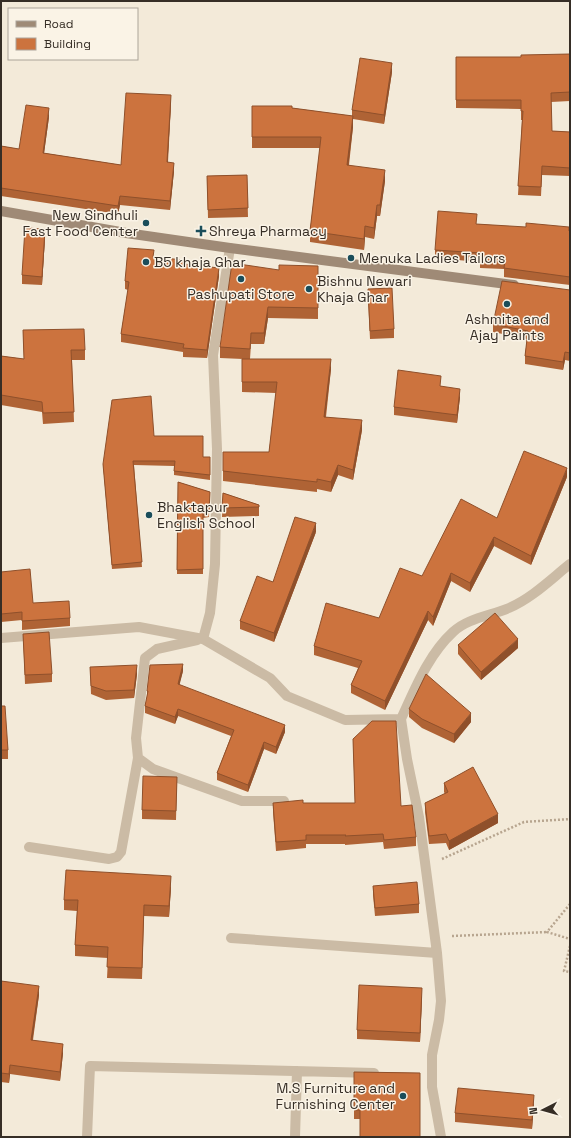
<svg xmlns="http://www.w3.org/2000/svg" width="571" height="1138" viewBox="0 0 571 1138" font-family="'Space Grotesk',sans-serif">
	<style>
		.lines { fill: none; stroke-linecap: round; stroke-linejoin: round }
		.path { stroke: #b7a58f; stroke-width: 2.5; stroke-dasharray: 2 2; stroke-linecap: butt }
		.lane { stroke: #cbbba5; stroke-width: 10 }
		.street { stroke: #cbbba5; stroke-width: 10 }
		.secondary { stroke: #9f8a76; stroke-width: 10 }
		.wall { fill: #af6335 }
		.shaded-wall { fill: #8f502b }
		.building { fill: #cc733e; stroke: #8f502b }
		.poi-dot { fill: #1a4d5a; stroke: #faf3e6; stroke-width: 1.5 }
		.labels { text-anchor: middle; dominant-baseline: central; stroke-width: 3; stroke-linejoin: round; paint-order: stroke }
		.poi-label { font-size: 14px; fill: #362e26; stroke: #faf3e6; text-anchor: start }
	</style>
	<rect width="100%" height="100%" fill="#f3ead9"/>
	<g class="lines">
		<path class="path" d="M442,859L524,822L570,819
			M570,904L547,932L570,939
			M452,936L547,932
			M570,946L564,971L570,972"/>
		<path class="lane" d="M203,639L210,613L215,564L217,449L213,355L230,248"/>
		<path class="street" d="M1,638L139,627L203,639L270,678L287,696L345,720L401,719C415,689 428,655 453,632C468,618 490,616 509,608C532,598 550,580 570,564
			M197,640L157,649L145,658L136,738L138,758L153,769L242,801H284
			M401,719L407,759L419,817L437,953L441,1001L439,1020L432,1055V1087L441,1137
			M29,847L109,859L117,857L121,852L138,758
			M231,938L437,953
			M87,1137L90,1066L374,1073
			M295,1137L297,1071"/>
		<path class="secondary" d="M1,211L126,233L230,248L514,285"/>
	</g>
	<path class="wall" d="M570,54V101L551,102L552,131L570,132V176L542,175L541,196L518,195L522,120H521V109L456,108V57H521Z
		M392,72L384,124L353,119V127L349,165L385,181L380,216H377L374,239L365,237L364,250L310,242V231L320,148H252V106L292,108L352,116V110Z
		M171,104L168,162L174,171L170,210L120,205L118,214L1,196V146L19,149L49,117L44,153L121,165Z
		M247,175L248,217L208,218L207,176Z
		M477,224L570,231V285L504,277V269L480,268V262L435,258V250Z
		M45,238L42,285L22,284V275Z
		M154,258L184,264L219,276L207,358L183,357V352L121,342V334L128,290L125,289V281Z
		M318,266V319L268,318L264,344H251L250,359L331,369L326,417L362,430L353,480L338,475L331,492L317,489V492L223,481V452H269L276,393L242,392V359H243L220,358V347L279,270Z
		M569,290H570V361L565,360L563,370L525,364V356L527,339L493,332V324Z
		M368,298L394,329V338L370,339Z
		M23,330L85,350V360H72L74,422L43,424L42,412L1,405V356L24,359Z
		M441,386L460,397L457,423L394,415V407Z
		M154,436L203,457H210V480L174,475V466L134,465L142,567L112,569L103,464Z
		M567,477L531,565L494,546L470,592L451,581L433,626L428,620L385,710L351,693V685L358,668L314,655V646L379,618L422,576L497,518Z
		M178,482L210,492L209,517L203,518V574H177Z
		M223,493L259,505V516L222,517Z
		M316,532L274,642L240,629V621Z
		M1,572L33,603L70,618V626L22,630V620L1,622Z
		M23,634L52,674V682L25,684Z
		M458,645L518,648L481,680L458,654Z
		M90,667L137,674L134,698L106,700L91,694Z
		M183,671L179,685L285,732L276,754L264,749L248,792L217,780V773L231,736L178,716L175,724L145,713V706L147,697V691Z
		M1,706L8,750V759H1Z
		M409,709L471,722L454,743L422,728L409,717Z
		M353,739L401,806L416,837V846L384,849L383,842L345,845V844H306V848L276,851L273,812V803H355Z
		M177,777L176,820L142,819V810Z
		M444,783L498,823L449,850L446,843L429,844L425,812V803L445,794L444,792Z
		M373,886L419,904V913L375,916L373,895Z
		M171,887L169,917L144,916L142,979L107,978L108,958L75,956V945L77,911L64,910V900Z
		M1,981L39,995L33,1040L63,1053L60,1081L10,1074L9,1083L1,1082Z
		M422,997L420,1042L357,1039V1030Z
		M354,1072L420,1073L360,1119H354Z
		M534,1104L532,1129L455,1122V1113Z"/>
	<path class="shaded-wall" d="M392,63V72L384,124V115Z
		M171,95V104L167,171V162Z
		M49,108V117L43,161V153Z
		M353,116V127L347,176V165Z
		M174,163V171L170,210V201Z
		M385,170V181L380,216V205Z
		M120,196V205L118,214V206Z
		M377,205V216L374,239V228Z
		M365,226V237L364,250V239Z
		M45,229V238L42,285V277Z
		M219,268V276L207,358V350Z
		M268,307V318L264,344V333Z
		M565,352V360L563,370V362Z
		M331,359V369L324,427V417Z
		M460,389V397L457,423V415Z
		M362,420V430L353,480V470Z
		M338,465V475L331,492V482Z
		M567,468V477L531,565V556Z
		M316,523V532L274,642V633Z
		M494,537V546L470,592V583Z
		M451,573V581L433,626V617Z
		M428,611V620L385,710V701Z
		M518,639V648L481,680V672Z
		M183,664V671L178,691V684Z
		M137,665V674L134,698V690Z
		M178,709V716L175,724V717Z
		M471,713V722L454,743V734Z
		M285,725V732L276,754V747Z
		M264,742V749L248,792V785Z
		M498,814V823L449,850V841Z
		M171,876V887L169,917V906Z
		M39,986V995L31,1049V1040Z
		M422,988V997L420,1042V1033Z
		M63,1044V1053L60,1081V1072Z
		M10,1065V1074L9,1083V1074Z
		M534,1095V1104L532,1129V1120Z"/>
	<path class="building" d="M570,54V92L551,93L552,131L570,132V168L542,166L541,187L518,186L523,111H521V100H456V57H521V55Z
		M360,58L392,63L384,115L352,110Z
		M126,93L171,95L167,162L174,163L170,201L120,196L118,206L1,188V146L19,149L26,105L49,108L43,153L121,165Z
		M252,106H292V108L353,116L347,165L385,170L380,205H377L374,228L365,226L364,239L310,231L321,137H252Z
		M247,175L248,208L208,210L207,176Z
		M438,211L477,214L476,224L526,227V223L569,227V231H570V277L504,268L505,261L480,260L481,253L435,250Z
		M25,228L45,229L42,277L22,275Z
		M128,248L154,250L153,257L184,260V264L219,268L207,350L183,348L184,344L121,334L129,282L125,281Z
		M232,263L279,270V265L318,266V308L268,307L264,333H251L250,349L220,347Z
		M502,281L570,290V353L565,352L563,362L525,356L528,331L493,324Z
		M392,288L394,329L370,331L368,289Z
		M84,329L85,350H71L74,412L43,413L42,402L1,395V356L24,359L23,330Z
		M242,359H331L324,417L362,420L353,470L338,465L331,482L317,479V482L223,471V452H269L277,382H242Z
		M398,370L441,376L440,386L460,389L457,415L394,407Z
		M151,396L154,436H203V457H210V475L174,471L175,461H133L142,562L112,565L103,464L112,400Z
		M524,451L567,468L531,556L494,537L470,583L451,573L433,617L428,611L385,701L351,685L362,661L314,646L326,603L379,618L400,568L422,576L461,499L497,518Z
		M178,482L210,492L209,513H203V569L177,570Z
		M223,493L259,505V507L222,508Z
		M295,517L316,523L274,633L240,621L257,576L273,582Z
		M30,569L33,603L69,601L70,618L22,621V612L1,614V572Z
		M495,613L518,639L481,672L458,645Z
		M49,632L52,674L25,675L23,634Z
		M183,664L178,684L285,725L276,747L264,742L248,785L217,773L234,730L178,709L175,717L145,706L148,691H147L150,665Z
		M137,665L134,690L106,691L91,686L90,667Z
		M426,674L471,713L454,734L422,719L409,709Z
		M1,706H5L8,750H1Z
		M372,721H396L401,806L412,805L416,837L384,840L383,834L345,836L346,835H306V840L276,842L273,803L303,800V803H355L353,739Z
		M473,767L498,814L449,841L446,834L429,836L425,803L448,792L444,783Z
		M143,776L177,777L176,811L142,810Z
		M66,870L171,876L169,906L144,905L142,968L107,967L108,947L75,945L78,900H64Z
		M417,882L419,904L375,908L373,886Z
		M1,981L39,986L31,1040L63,1044L60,1072L10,1065L9,1074L1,1073Z
		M359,985L422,988L420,1033L357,1030Z
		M354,1072L420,1073V1137H360V1110H354Z
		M458,1088L534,1095L532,1120L455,1113Z"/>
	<g class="poi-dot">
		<circle cx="146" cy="223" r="4"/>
		<path d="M199 225h4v4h4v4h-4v4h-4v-4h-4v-4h4z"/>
		<circle cx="351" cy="258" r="4"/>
		<circle cx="146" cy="262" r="4"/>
		<circle cx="241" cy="279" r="4"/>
		<circle cx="309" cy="289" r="4"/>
		<circle cx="507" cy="304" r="4"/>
		<circle cx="149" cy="515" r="4"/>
		<circle cx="403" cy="1096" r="4"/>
	</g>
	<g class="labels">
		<g class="poi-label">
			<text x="138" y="215" text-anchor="end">New Sindhuli<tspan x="138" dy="16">Fast Food Center</tspan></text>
			<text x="209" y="231">Shreya Pharmacy</text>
			<text x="359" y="258">Menuka Ladies Tailors</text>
			<text x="154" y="262">B5 khaja Ghar</text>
			<text x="317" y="281">Bishnu Newari<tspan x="317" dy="16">Khaja Ghar</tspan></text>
			<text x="241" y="294" text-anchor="middle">Pashupati Store</text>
			<text x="507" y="319" text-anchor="middle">Ashmita and<tspan x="507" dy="16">Ajay Paints</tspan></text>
			<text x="157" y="507">Bhaktapur<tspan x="157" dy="16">English School</tspan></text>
			<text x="395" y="1088" text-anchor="end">M.S Furniture and<tspan x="395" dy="16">Furnishing Center</tspan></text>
		</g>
	</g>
	<rect width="571" height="1138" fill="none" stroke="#362e26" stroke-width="4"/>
	<rect x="8" y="8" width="130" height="52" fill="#faf3e6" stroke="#aca499"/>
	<rect x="16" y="21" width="20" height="6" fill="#9f8a76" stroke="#aca499"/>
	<text x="44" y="28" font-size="12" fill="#362e26">Road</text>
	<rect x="16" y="38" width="20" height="12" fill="#cc733e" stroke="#aca499"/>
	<text x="44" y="48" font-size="12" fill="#362e26">Building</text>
	<g transform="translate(543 1110) rotate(264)" stroke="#faf3e6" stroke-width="3" paint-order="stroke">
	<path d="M0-3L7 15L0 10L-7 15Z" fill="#362e26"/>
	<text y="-6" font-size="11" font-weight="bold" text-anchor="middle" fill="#362e26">N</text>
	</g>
</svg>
